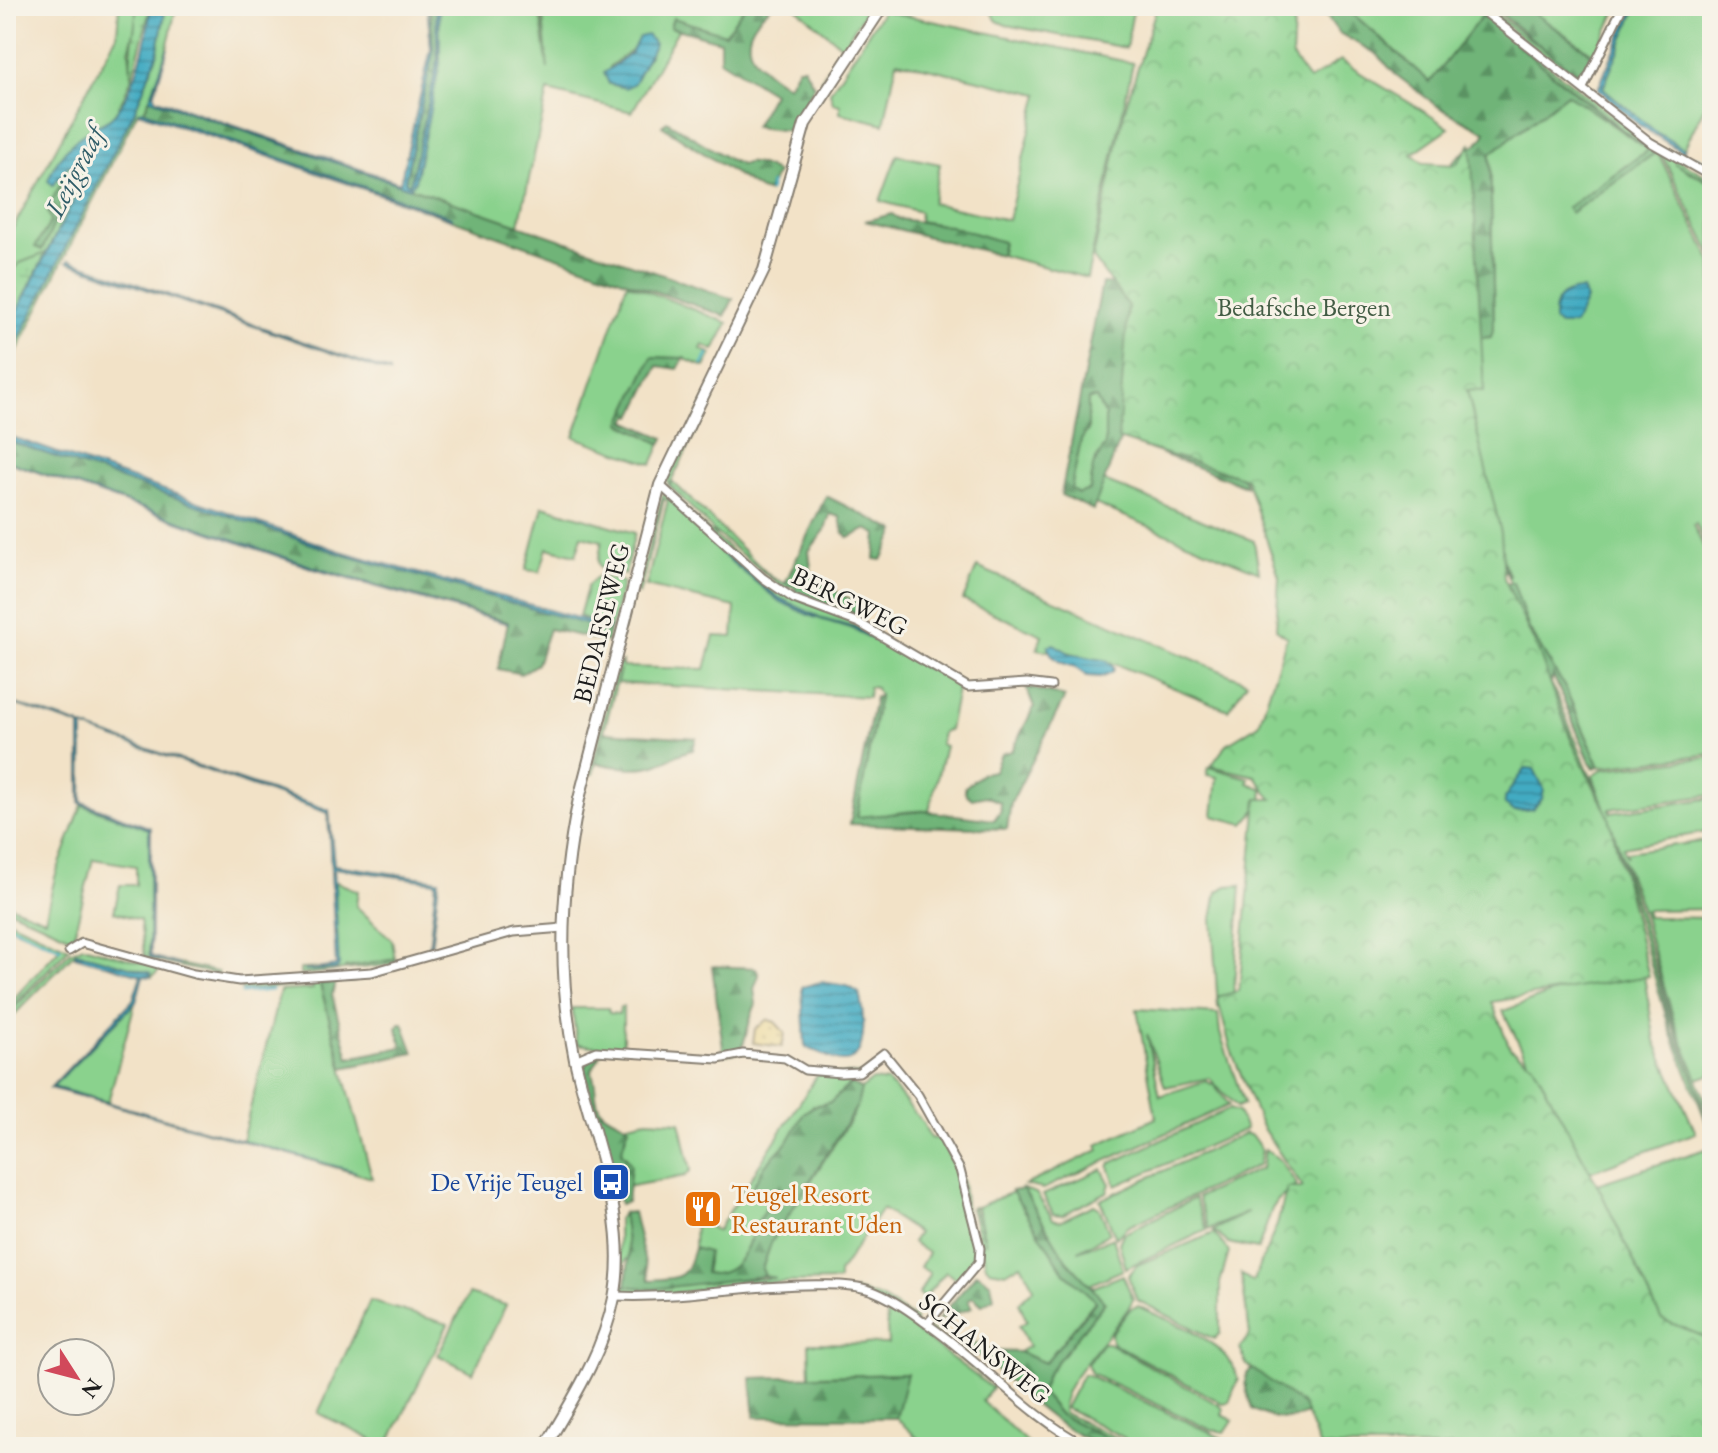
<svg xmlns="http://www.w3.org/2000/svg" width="1718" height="1453" viewBox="0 0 1718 1453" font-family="'EB Garamond',serif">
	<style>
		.green { fill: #8ad28d; stroke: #537754; stroke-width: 2; fill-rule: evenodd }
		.forest { fill: url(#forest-firs); stroke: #46684a; stroke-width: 2; fill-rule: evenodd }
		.wetland { fill: url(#wetland-marsh); stroke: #537754; stroke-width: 2 }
		.sand { fill: url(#sand-dots); stroke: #857b5d; stroke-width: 2 }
		.park { fill: url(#park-crowns); stroke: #537754; stroke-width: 2 }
		.water { fill: url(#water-rules); stroke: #30646f; stroke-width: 2 }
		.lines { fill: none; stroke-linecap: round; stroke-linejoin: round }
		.stream { stroke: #43abc2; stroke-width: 3 }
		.street-casing { stroke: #877f72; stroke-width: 11 }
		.secondary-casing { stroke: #877f72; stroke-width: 14 }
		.street { stroke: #fff; stroke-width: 7 }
		.secondary { stroke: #fff; stroke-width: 10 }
		.labels { text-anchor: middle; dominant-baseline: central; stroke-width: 6; stroke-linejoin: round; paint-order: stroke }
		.park-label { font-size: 26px; fill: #425c44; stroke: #f7f3e8 }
		.street-label { font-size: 26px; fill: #1c1c1c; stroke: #f7f3e8 }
		.transit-label { font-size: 26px; fill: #164399; stroke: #f7f3e8; text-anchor: end }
		.food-label { font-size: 26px; fill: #c56008; stroke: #f7f3e8; text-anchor: start }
		.water-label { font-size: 28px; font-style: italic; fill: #2e5c67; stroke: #f7f3e8 }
	</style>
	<defs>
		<pattern id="forest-firs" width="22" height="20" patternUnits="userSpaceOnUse" patternTransform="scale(2)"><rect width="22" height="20" fill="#6fb478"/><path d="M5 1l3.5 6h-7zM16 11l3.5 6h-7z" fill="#5a9262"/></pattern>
		<pattern id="wetland-marsh" width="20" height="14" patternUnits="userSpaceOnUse" patternTransform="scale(2)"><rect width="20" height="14" fill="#8ad28d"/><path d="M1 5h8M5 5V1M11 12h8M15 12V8" fill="none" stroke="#76b479"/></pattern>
		<pattern id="sand-dots" width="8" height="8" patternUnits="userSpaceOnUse" patternTransform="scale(2)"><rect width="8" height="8" fill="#eeda9e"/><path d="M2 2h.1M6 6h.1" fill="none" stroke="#ccba88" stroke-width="1.8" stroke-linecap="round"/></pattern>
		<pattern id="park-crowns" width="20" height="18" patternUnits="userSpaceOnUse" patternTransform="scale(2)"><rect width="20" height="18" fill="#8ad28d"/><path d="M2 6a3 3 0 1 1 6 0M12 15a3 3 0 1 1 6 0" fill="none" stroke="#76b479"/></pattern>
		<pattern id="water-rules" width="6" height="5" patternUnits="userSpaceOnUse" patternTransform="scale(2)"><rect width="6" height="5" fill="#43abc2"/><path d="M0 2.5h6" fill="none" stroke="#378a9d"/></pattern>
	</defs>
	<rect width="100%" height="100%" fill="#f7f3e8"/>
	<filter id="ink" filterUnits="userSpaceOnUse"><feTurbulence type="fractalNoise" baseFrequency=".0125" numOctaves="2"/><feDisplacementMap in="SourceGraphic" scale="16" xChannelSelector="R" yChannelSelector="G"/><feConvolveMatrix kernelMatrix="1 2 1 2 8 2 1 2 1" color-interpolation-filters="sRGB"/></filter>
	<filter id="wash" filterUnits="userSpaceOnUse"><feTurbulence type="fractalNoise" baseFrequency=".006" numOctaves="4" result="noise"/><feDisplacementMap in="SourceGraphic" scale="32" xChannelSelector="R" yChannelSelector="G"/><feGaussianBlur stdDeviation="1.8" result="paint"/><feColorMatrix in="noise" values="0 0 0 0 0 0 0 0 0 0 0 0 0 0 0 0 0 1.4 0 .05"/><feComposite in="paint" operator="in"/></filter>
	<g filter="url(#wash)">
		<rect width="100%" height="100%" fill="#f2e2c7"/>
		<path class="green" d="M119,6H136V24L129,51L132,78L119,107L110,120L76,140L55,166L77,165L86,176L46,253L20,263L6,275V241L117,35Z
			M166,6H176C170,42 160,78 144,111H138L6,373V365L135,110L157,55Z
			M439,6H539L548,69L542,6H745L725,34L671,27L678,30L632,112L548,91L519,225L411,188L440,63ZM636,47L650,54L637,75L623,87L609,84L610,66Z
			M794,6H869L820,81L842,46Z
			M886,6H892L889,12L1133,63L1087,278L1000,255L1003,243L950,226L919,221L920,212L880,201L897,155L940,164L932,203L1008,220L1039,94L897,61L884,124L840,113V105L833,103L830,92Z
			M987,6H1134L1126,48L1006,25L997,21Z
			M1344,6H1473L1645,141L1712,179V182L1674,163L1712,184V255L1663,157L1659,155L1712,262V559L1696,524L1693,525L1712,564V754L1600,767L1565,688L1529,629L1494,542L1464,391L1470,339L1494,327L1490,154L1567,94L1643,146L1482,16L1430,82Z
			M1480,6H1485L1579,75L1594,54L1524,6H1618L1586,77L1577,80Z
			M1637,6H1712V91L1684,149L1656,132L1603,88Z
			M627,283L728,323L714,350L703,345L701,349L712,354L705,367L682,358H652L621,423L661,444L652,464L574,437Z
			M707,396L711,402L670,484L673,482L771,577L790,586L786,591L716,533L668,484L667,479Z
			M1096,398L1105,416V446L1094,462L1090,490L1078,494L1071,489L1081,440L1088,430V399Z
			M1104,481L1254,541L1259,572L1095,504Z
			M667,493L770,586L851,621L955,682L957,690L949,730L942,732L940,744L945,746L929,811C903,809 881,818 856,817L879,696L876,688L869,687L868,697L617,683L620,669L593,774H590L617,666L622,662V667L705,669L714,636L733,637L735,607L646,586L668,500L664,499L639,594L636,592L663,494ZM675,504L728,556L779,598L821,618L855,627L926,668L854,629L811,616L779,601L722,554Z
			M543,506L635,533L625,574L600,568L598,562L602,541L582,536L576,555L547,548L540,572L526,570Z
			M977,567L1247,682L1228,710L1118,665L1048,647V651L1037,649L1042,635L963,600Z
			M598,576L623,582L611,628L579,616L588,585Z
			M1544,681L1551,683L1556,693L1607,815L1641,917L1671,1028L1692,1076L1712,1137L1669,1027L1618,851L1554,695Z
			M1712,757V795L1610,809L1611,813L1712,798V831L1623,847L1627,857L1626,852L1712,840V909L1645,910L1647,917L1712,918V1074L1698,1079L1675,1023L1654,951L1673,1022L1712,1115V1125L1670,1018L1644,916L1593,776L1604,769Z
			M1209,767L1249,778L1248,783L1263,789L1262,803L1244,824L1213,816L1217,777L1207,775Z
			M82,805L149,829V958L218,972L219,975L145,959L140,920L114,912L120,885H136V866L93,859L73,938L6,908V904L45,919L55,877Z
			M334,881L358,891L356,906L392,940L395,959L344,968L398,960L397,964L300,975V969L337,968Z
			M1241,885L1233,1001L1218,1008L1212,919L1217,892L1227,886Z
			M6,919L69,948L6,1013V1007L60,948L6,925Z
			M83,946L162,968L152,977L151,973L76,952L6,1023V1016L70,952Z
			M1643,970L1655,1041L1696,1133L1584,1174L1503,1011L1552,993Z
			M353,976L354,982H321L320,985L372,1178L242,1140L280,991L313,989L312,985L241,990L243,983Z
			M135,1003L108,1102L52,1087V1086Z
			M620,1007H623V1050L577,1044L572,1008H608L609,1013L619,1014Z
			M1137,1009L1218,1014L1220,1033L1244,1104L1237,1107L1209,1078L1165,1087L1147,1034L1160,1096L1205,1081L1214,1085L1229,1105L1043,1189L1025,1185L1099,1150L1097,1145L1156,1118Z
			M818,1074H860L831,1102L813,1106L804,1113L790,1140L765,1165L753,1186L763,1192L777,1188L778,1191C773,1199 765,1208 761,1217C748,1240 741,1281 705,1273L707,1261L694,1248L695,1217L717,1231Z
			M873,1080L887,1082L895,1089L923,1123L930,1138L940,1139L963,1183L967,1224L977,1252L975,1262L958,1281L946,1272L924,1298L919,1294L930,1273L920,1267L928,1253L912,1242L918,1233L882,1209L839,1273V1281L745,1283L659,1295L625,1292L619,1281L618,1219L623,1213L629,1257L624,1263L623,1285L776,1278L765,1276L762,1269L771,1243L853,1115L861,1089Z
			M1229,1109L1238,1112L1246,1129L1116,1186L1109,1167L1111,1163Z
			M647,1120L680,1122L691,1170L685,1176L626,1187L628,1159L621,1152L627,1124Z
			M1245,1133L1252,1136L1262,1150L1259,1165L1127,1227L1116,1238L1100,1200Z
			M1265,1149L1280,1160L1297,1185L1278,1200L1272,1209L1258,1249L1228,1243L1213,1230L1249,1212L1209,1229L1198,1197L1262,1168Z
			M1706,1149L1712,1161V1342L1657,1321L1590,1186Z
			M1102,1169L1110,1184L1107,1192L1062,1215L1053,1214L1043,1195Z
			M1023,1189L1036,1193L1053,1219L1060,1221L1094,1205L1099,1208L1110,1233L1078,1251L1113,1238L1123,1270L1091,1284L1094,1287L1123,1275L1133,1299C1123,1326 1054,1384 1064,1413L1125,1442V1438L1065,1408L1083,1374L1088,1375L1228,1441V1447H1126L1060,1415L1041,1392L1047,1374L1105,1302L1066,1260Z
			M1013,1192L1064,1272L1096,1300L1045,1363L1019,1352L1029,1346L1019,1326L1027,1321L1019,1303L1034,1288L1021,1264L1006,1273L990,1270L986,1265L971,1208L974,1207L986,1245L977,1207Z
			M1195,1198L1207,1230L1126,1268L1119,1243L1123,1234Z
			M1214,1233L1229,1252L1220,1283V1333L1214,1339L1137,1300L1128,1276L1137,1265Z
			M854,1290L881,1298L915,1319L916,1331L992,1388L994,1385L922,1330L926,1327L959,1349L996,1384L982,1401L1032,1447H927L896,1418L906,1374L810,1376L809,1343L888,1344L886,1309L914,1324L878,1302L853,1297Z
			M469,1294L506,1305L473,1373L438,1355Z
			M370,1301L448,1324L387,1447L318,1413Z
			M1138,1306C1173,1324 1227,1338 1238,1380L1229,1402L1222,1403L1112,1343L1111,1334L1131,1308Z
			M1103,1343H1108L1219,1405L1224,1409L1222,1415L1233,1420L1225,1432L1211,1430L1091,1373L1087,1364Z"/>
		<path class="forest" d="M430,6H436L438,60L410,186L405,183L433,52Z
			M745,6H772C731,39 749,63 788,86L798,67H804L814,86L789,131L754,127L773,93L720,60V41L670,27L673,18L725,34Z
			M1319,6H1344L1430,82L1482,16C1540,61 1593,112 1655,153L1571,213L1567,208L1649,149L1567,94L1490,154L1494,327L1491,337L1470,339L1471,390L1464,392C1472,456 1483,518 1510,577L1494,557L1484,529L1468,504V476L1457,450L1441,459L1439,465L1455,481L1453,510L1464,515L1462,532L1476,538L1493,579L1503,585L1513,582L1529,629L1565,688L1600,767L1594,769L1591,764L1553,675L1552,681C1517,667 1481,694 1452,710L1438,695L1435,683L1423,674L1435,659L1419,654L1409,626L1427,618L1429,608H1421L1419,601C1431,589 1448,586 1450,566L1441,564L1431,580L1425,579L1431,554L1428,526L1436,504L1431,498L1426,509L1420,508L1412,473L1407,470L1404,474L1412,524L1401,534L1395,531C1391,516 1387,504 1388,487L1381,486L1371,497L1364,480L1369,467L1383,471V456L1371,452L1370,431L1381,410L1361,372L1360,361L1393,349L1391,346L1374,344L1351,310L1355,286L1373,274L1358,262L1349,243L1354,225L1352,205C1376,192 1399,170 1428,169L1438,190L1435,210L1439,221L1437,266L1440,287L1447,298L1430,390L1437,406L1433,426L1449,442L1456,441L1460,433L1449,414V395L1441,371L1455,309L1444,265L1452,249L1450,168C1458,149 1477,151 1486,132L1440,108L1395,74L1377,54L1339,33Z
			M1491,6H1524L1592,54L1580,73H1575Z
			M150,98L733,299L725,316L144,111Z
			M667,121L732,161L742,165C750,159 768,167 777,173L767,192L760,190L662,126Z
			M74,177C61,202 55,226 42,250L35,247L51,221L47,209L64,178Z
			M892,214L899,219L950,226L1003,242L1000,255L865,221Z
			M1102,283L1129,286L1222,404L1246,486L1121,438L1093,510L1061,495ZM1096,398L1105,416V446L1093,466L1090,490L1078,494L1071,489L1081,440L1088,430V399Z
			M652,357L684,358L678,369L658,366L633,416L630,415L626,421L664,438L661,444L621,423Z
			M6,440L341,554L610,628L607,642L549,629L537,664L521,674L498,669L508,622L319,569L6,461Z
			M826,496L896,531L882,560L875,559L877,534L867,529L849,538L843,532L840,517L830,514L825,530L809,551L812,578L862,606L857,618L850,614L853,611L815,603L794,594L796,589L785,583Z
			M1026,687L1065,697L1011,803L1007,829L850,824L875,697L879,696L857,817L924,811L994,820L1001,810L1000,802L986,796L972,799L965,793V787L983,773L994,771L1001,754L1012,751L1034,707Z
			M604,732L696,738L693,750C679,752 671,759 658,764C638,771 615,767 596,763Z
			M712,966L756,968L759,975L754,989L756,1004C748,1021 748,1034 740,1052L724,1055Z
			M336,983L332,995L349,1058L402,1047L397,1028L400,1023H403L414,1053L343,1068L320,984Z
			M601,1054L591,1072C598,1083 593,1101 601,1110C608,1118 621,1121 629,1127L621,1152L631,1164L627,1202L620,1204L584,1068L589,1060Z
			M851,1083L861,1089L857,1106L771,1243L762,1269L765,1276L653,1289L626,1286L629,1257L623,1213L633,1212L649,1280C681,1277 685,1281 694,1248L708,1252L705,1273C740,1281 748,1242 760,1218C765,1209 772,1200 778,1191L777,1188L754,1193L751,1189L765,1165L789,1140L804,1113L814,1106L831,1102Z
			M1023,1189L1066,1260L1105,1302L1047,1374L1041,1392L1060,1415L1126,1447C1063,1447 1017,1384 970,1348L977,1343L989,1351L1019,1352L1045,1363L1096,1301L1064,1272L1012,1191Z
			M977,1273L991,1283L994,1298L982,1305L973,1297L968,1300L972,1308L938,1320Z
			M1281,1362L1308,1413C1288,1422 1272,1420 1252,1409C1240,1372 1241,1368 1281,1362Z
			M907,1374L896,1418L755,1417L751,1378Z"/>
		<path class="wetland" d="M136,6H151L132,78C127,52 137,31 136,6Z
			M46,253L6,333V275L20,263Z"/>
		<path class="sand" d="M768,1020L775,1022L785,1033L782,1047L753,1043L755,1029Z"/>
		<path class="park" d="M1157,6H1295L1292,57L1309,80L1341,60C1376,85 1414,103 1449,128L1412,154L1423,163L1456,165L1471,144L1484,391L1467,390L1501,533L1504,578L1539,653L1571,740L1609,817L1649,976L1492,1002L1510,1048L1533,1064L1599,1188L1661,1319L1712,1340V1447H1320L1303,1405L1246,1364L1240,1348L1250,1334L1241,1274L1253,1282L1277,1225L1287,1188H1303L1262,1127L1231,1050L1217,997L1239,991L1257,799H1272L1255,776L1211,766L1227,744L1259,724L1287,637L1276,629L1279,577L1246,478L1118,439L1128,306L1093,258L1124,112Z"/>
		<path class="water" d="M151,6H166L157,55L135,110L6,365V333L86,176L77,165H69L53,185L48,181C55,160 72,140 91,129C98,124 107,123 112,117C136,90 147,41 151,6Z
			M427,6L433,52L405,181L410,185L438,60L436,6H439L440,63L415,181L410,188L150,99L168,48L154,95L157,99L400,183L431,49Z
			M1633,6H1637L1603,88L1656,132L1684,149V153L1639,125L1598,89Z
			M647,35L655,44L634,83L626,88L609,84L604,73L631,53L639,37Z
			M141,110L452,217V219L138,112Z
			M69,260L390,372V373L67,262Z
			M1582,290L1586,299L1574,325H1559L1554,321C1553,299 1561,291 1582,290Z
			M6,435L340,551L609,627L606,630L341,554L6,440Z
			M6,461L319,569L509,624L317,570Z
			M675,504L728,556L779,598L821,618L855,627L926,668L854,629L811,616L779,601L722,554Z
			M1054,644L1071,654L1108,661L1114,668L1113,672L1100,677L1087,676C1074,661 1053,668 1048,646Z
			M6,701L329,810L334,865L439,880L431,947L413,955L429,948L436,882L334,868L339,966L337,969L303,971L336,966L328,813L83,727L82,802L151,828V956L180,965L150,958L149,829L80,803V725Z
			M1526,768L1534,769L1544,789L1542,799L1533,809L1514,811L1505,805L1504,798Z
			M76,952L151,973L150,977L143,976L136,1002L52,1087L356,1172L50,1088L133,1000L141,975L75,956Z
			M821,982L847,986L859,993C866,1023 870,1081 822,1054C815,1049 811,1052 805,1046L802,987Z"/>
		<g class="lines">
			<path class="stream" d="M1695,157L1712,166
				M769,191L771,184
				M703,364L708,354
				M6,924L60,948
				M242,993L271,990"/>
		</g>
	</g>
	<g filter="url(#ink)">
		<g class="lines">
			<g class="street-casing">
				<path id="street" d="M1477,6L1650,142L1712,177
					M1583,88L1623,6
					M660,485L763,578L794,599L859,623L968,687L1027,683L1051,686
					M69,951L82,943L194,974L239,981L372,972L514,932L563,928
					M575,1060L596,1051L718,1059L743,1054L785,1058L805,1070L841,1073L859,1072L884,1053L918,1095L960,1170L980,1248L979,1262L927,1324
					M615,1296C678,1299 740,1286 804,1285C826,1285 849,1283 870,1290C890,1297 907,1309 923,1321C981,1360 1026,1415 1088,1447"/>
			</g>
			<g class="secondary-casing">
				<path id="secondary" d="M545,1447C573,1399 603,1353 614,1298C630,1219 592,1136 575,1060C557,974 561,885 579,799L660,485L764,270L805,124L883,6"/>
			</g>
			<use href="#street" class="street"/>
			<use href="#secondary" class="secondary"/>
		</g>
	</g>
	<defs>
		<g id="bus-square" transform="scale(2)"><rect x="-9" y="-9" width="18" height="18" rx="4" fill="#1a4fb4" stroke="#f7f3e8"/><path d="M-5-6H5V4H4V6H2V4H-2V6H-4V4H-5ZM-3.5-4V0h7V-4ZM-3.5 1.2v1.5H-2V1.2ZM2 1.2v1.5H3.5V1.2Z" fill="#fff"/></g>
		<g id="restaurant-square" transform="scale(2)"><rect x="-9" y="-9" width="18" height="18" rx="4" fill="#e8710a" stroke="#f7f3e8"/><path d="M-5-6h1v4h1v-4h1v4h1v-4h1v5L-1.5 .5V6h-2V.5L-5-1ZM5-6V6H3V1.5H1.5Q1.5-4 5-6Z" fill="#fff"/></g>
	</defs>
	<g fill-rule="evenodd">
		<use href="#bus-square" x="611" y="1182"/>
		<use href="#restaurant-square" x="703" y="1209"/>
	</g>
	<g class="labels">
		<g class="park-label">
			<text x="1304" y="307">Bedafsche Bergen</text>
		</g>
		<g class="street-label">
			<text transform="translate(850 601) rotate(26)">BERGWEG</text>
			<text transform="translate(601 623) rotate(-76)">BEDAFSEWEG</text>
			<text transform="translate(985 1348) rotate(39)">SCHANSWEG</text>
		</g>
		<g class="transit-label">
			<text x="583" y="1182">De Vrije Teugel</text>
		</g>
		<g class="food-label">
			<text x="731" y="1194">Teugel Resort<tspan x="731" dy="30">Restaurant Uden</tspan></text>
		</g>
		<g class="water-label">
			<text transform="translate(74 171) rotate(-63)">Leijgraaf</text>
		</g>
	</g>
	<rect width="1718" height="1453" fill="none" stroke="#f7f3e8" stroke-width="32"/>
	<g transform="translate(76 1377) rotate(126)"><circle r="38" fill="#f7f3e8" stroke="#9f9d96" stroke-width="2"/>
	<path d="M0-6L14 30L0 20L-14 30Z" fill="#d1495b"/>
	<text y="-12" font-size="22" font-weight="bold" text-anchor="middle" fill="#1c1c1c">N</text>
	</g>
</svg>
